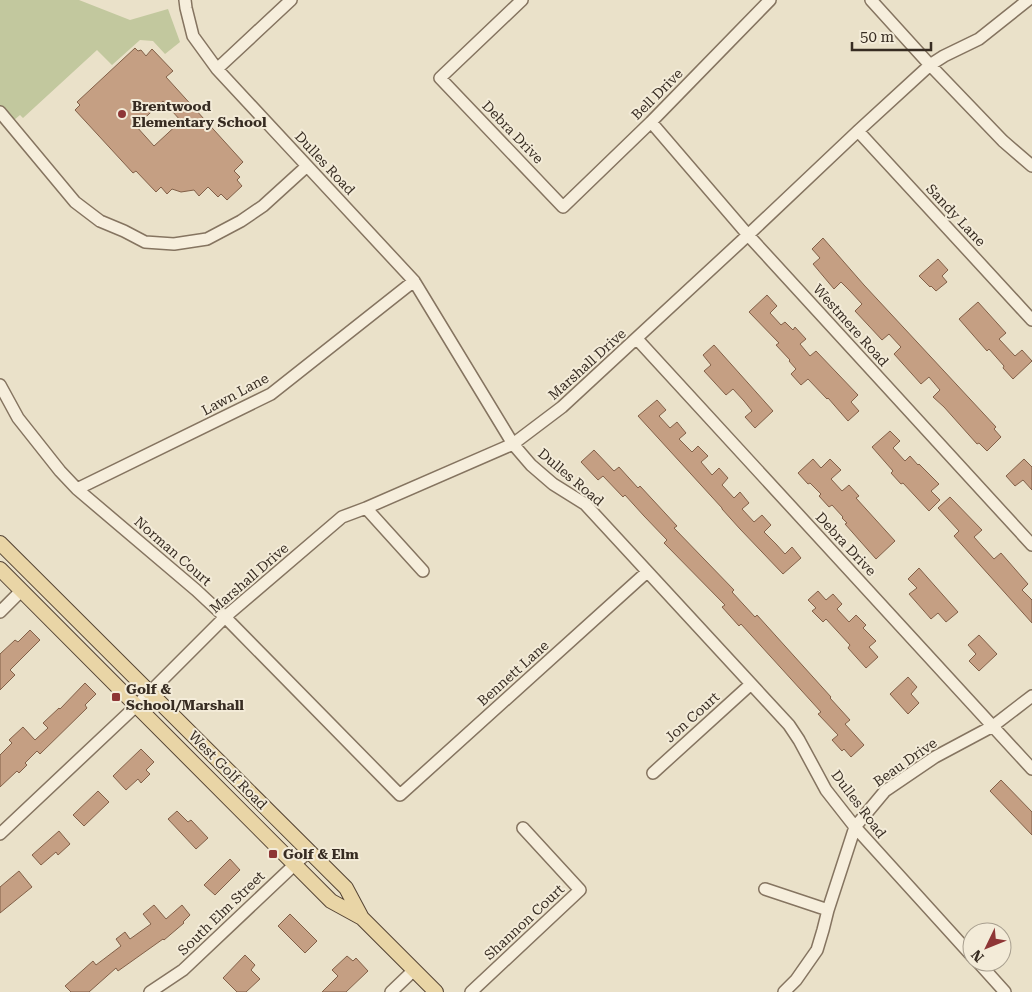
<svg xmlns="http://www.w3.org/2000/svg" width="1032" height="992" viewBox="0 0 1032 992" font-family="'Roboto Serif',serif">
	<style>
		.green { fill: #c2c89e }
		.building { fill: #c59f83; stroke: #826048; fill-rule: evenodd }
		.lines { fill: none; stroke-linecap: round; stroke-linejoin: round }
		.minor-casing { stroke: #857460; stroke-width: 14 }
		.major-casing { stroke: #544333; stroke-width: 16 }
		.minor { stroke: #f6eedc; stroke-width: 11 }
		.major { stroke: #e9d5a6; stroke-width: 14 }
		.poi-dot { fill: #8e3636; stroke: #f3ebd8; stroke-width: 2 }
		.labels { text-anchor: middle; dominant-baseline: central; stroke-width: 4; stroke-linejoin: round; paint-order: stroke }
		.street-label { font-size: 14px; fill: #372c22; stroke: #f3ebd8 }
		.poi-label { font-size: 14px; font-weight: bold; fill: #372c22; stroke: #f3ebd8; text-anchor: start }
	</style>
	<rect width="100%" height="100%" fill="#eae1c9"/>
	<path class="green" d="M0,0H79L130,20L168,9L180,42L165,54L153,41L140,40L112,65L97,50L23,118L20,115L14,120L0,108Z"/>
	<path class="building" d="M135,48L138,51L141,50L146,56L152,49L173,71L166,77L243,162L234,171L240,177L237,180L242,186L227,200L221,194L218,197L208,187L199,196L194,190L181,192L172,189L167,194L161,187L156,192L136,171L133,173L75,110L80,105L77,102ZM163,101L181,121L154,146L136,126Z
		M823,238L864,285L996,427L994,429L1001,437L987,451L979,443L977,444L944,407L933,397L940,390L929,377L921,384L894,354L901,347L889,334L882,340L855,311L862,304L850,291L841,282L834,289L813,264L820,258L812,249Z
		M938,259L948,270L942,276L947,282L936,291L931,286L930,287L919,276Z
		M767,295L777,306L770,313L781,325L785,322L793,330L795,327L806,339L800,344L810,356L816,351L858,395L851,402L859,411L848,421L828,398L827,399L808,379L801,385L791,374L796,369L789,361L790,360L776,345L779,343L749,312Z
		M978,302L1006,333L999,339L1015,356L1022,350L1032,361L1013,379L1003,368L1004,366L989,349L987,351L959,319Z
		M714,345L773,411L755,428L745,417L752,411L744,401L733,389L726,395L704,371L711,365L703,355Z
		M657,400L666,410L659,416L670,428L677,422L686,433L679,439L692,452L698,446L708,456L701,462L712,475L719,468L728,478L722,485L734,498L740,492L749,503L742,509L754,522L762,515L771,525L764,532L776,544L785,554L792,547L801,558L783,574L740,529L722,509V508L638,416Z
		M890,431L900,441L893,448L905,461L910,456L918,465L919,464L939,484L931,491L940,500L929,511L903,483L901,484L891,473L893,471L872,447Z
		M594,450L614,471L619,467L638,488L640,486L677,526L674,528L734,590L732,592L755,617L757,615L831,697L830,698L850,720L845,724L864,745L851,757L844,749L842,751L832,740L838,735L818,714L821,712L741,624L739,626L722,607L725,605L664,543L667,540L644,516L625,495L623,497L603,476L598,480L581,462Z
		M813,459L821,468L830,459L841,470L831,479L842,491L849,485L859,496L856,498L895,541L876,559L845,524L847,523L842,518L843,517L832,505L829,507L819,496L821,494L810,483L808,484L798,473Z
		M1024,459L1032,467V490L1023,480L1015,486L1006,476Z
		M950,497L982,530L974,537L982,546L994,559L1001,553L1028,584L1022,590L1032,600V623L954,536L959,531L938,508Z
		M919,568L958,612L946,622L938,613L931,619L909,594L917,588L908,579Z
		M818,591L826,600L833,594L842,604L837,609L849,622L856,615L866,625L863,628L876,641L869,647L878,657L866,668L848,648L850,645L826,619L823,622L812,611L816,608L808,600Z
		M30,630L40,640L10,670L15,675L0,690V654L15,640L18,642Z
		M979,635L997,654L979,671L969,661L976,654L968,645Z
		M908,677L917,687L911,694L919,703L908,714L890,694Z
		M85,683L96,694L85,705L87,708L40,754L37,751L25,763L27,765L19,773L17,771L0,787V755L12,743L9,740L23,727L35,740L48,728L43,723L59,708L60,709Z
		M141,749L154,762L146,770L150,774L141,783L138,779L126,790L113,776Z
		M1001,780L1032,812V835L990,791Z
		M98,791L109,802L84,826L73,815Z
		M177,811L188,822L191,820L208,838L196,849L168,819Z
		M59,831L70,844L58,855L56,852L41,865L32,855Z
		M230,859L240,870L215,895L204,885Z
		M19,871L32,887L0,913V887Z
		M154,905L166,919L182,905L190,915L183,922L184,923L164,940L163,939L118,971L116,968L89,992H71L65,986L93,961L96,965L121,946L116,939L125,932L130,939L151,924L143,914Z
		M290,914L317,941L305,953L278,926Z
		M245,955L255,965L251,970L260,979L246,992H237L223,978Z
		M347,956L353,961L356,958L368,971L346,992H322L338,976L332,970Z"/>
	<g class="lines">
		<g class="minor-casing">
			<path id="minor" d="M185,0L186,8L193,36L217,69L414,281L513,444L531,465L553,484L585,504L789,725L799,740L826,790L855,827L972,956
				M522,0L440,78L563,207L651,122L770,0
				M871,0L930,65L1003,141L1032,166
				M217,69L291,0
				M0,112L75,202L100,221L124,231L145,242L174,244L207,239L241,221L263,206L307,166
				M651,122L748,235L1032,545
				M858,131L1032,320
				M637,339L1032,769
				M0,385L18,418L60,471L77,489L196,590L225,617L400,795L647,572
				M77,489L271,394L414,281
				M366,508L423,571
				M0,612L21,591
				M653,773L751,684
				M0,834L136,706L225,617L342,517L366,508L513,444L562,407L748,235L858,131L930,65L944,56L979,39L1028,0
				M765,889L828,910
				M978,962L1005,992
				M150,992L183,970L309,851
				M391,992L414,970
				M471,992L580,890L523,828
				M784,992L796,980L817,950L823,930L828,910L855,827L885,791L935,757L993,726L1032,696"/>
		</g>
		<g class="major-casing">
			<path id="major" d="M0,543L346,888L362,918
				M0,569L331,901L362,918L436,992"/>
		</g>
		<use href="#minor" class="minor"/>
		<use href="#major" class="major"/>
	</g>
	<g class="poi-dot">
		<circle cx="122" cy="114" r="5"/>
		<rect x="111" y="692" width="10" height="10" rx="2.5"/>
		<rect x="268" y="849" width="10" height="10" rx="2.5"/>
	</g>
	<g class="labels">
		<g class="street-label">
			<text transform="translate(657 94) rotate(-45)">Bell Drive</text>
			<text transform="translate(513 132) rotate(46)">Debra Drive</text>
			<text transform="translate(325 163) rotate(47)">Dulles Road</text>
			<text transform="translate(956 215) rotate(47)">Sandy Lane</text>
			<text transform="translate(851 325) rotate(48)">Westmere Road</text>
			<text transform="translate(587 364) rotate(-42)">Marshall Drive</text>
			<text transform="translate(235 394) rotate(-28)">Lawn Lane</text>
			<text transform="translate(571 477) rotate(40)">Dulles Road</text>
			<text transform="translate(846 544) rotate(47)">Debra Drive</text>
			<text transform="translate(173 551) rotate(41)">Norman Court</text>
			<text transform="translate(249 578) rotate(-41)">Marshall Drive</text>
			<text transform="translate(513 673) rotate(-42)">Bennett Lane</text>
			<text transform="translate(692 717) rotate(-42)">Jon Court</text>
			<text transform="translate(905 762) rotate(-35)">Beau Drive</text>
			<text transform="translate(228 770) rotate(45)">West Golf Road</text>
			<text transform="translate(859 804) rotate(53)">Dulles Road</text>
			<text transform="translate(221 913) rotate(-44)">South Elm Street</text>
			<text transform="translate(524 922) rotate(-43)">Shannon Court</text>
		</g>
		<g class="poi-label">
			<text x="132" y="106">Brentwood<tspan x="132" dy="16">Elementary School</tspan></text>
			<text x="126" y="689">Golf &amp;<tspan x="126" dy="16">School/Marshall</tspan></text>
			<text x="283" y="854">Golf &amp; Elm</text>
		</g>
	</g>
	<g transform="translate(987 947) rotate(227)"><circle r="24" fill="#f3ebd8" stroke="#a89f8f"/>
	<path d="M0-4L9 19L0 12L-9 19Z" fill="#8e3636"/>
	<text y="-8" font-size="14" font-weight="bold" text-anchor="middle" fill="#372c22">N</text>
	</g>
	<path d="M852 42v8h79v-8" fill="none" stroke="#372c22" stroke-width="2.5"/>
	<text x="860" y="42" font-size="15" fill="#372c22" stroke="#f3ebd8" stroke-width="4" paint-order="stroke">50 m</text>
</svg>
